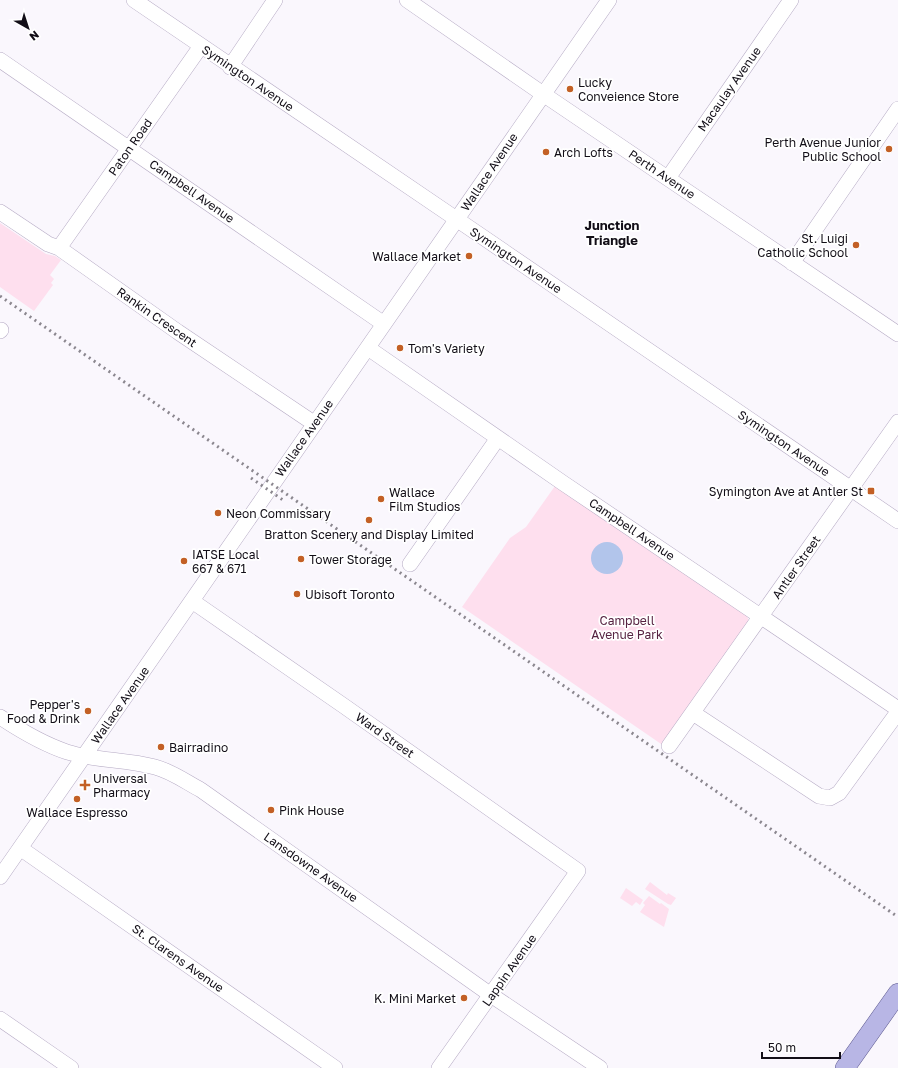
<svg xmlns="http://www.w3.org/2000/svg" width="898" height="1068" viewBox="0 0 898 1068" font-family="'Golos Text',sans-serif">
	<style>
		.green { fill: #fedfee }
		.water { fill: #b2c5eb }
		.lines { fill: none; stroke-linecap: round; stroke-linejoin: round }
		.minor-casing { stroke: #b5aac4; stroke-width: 16 }
		.major-casing { stroke: #5f5b91; stroke-width: 20 }
		.minor { stroke: #fff; stroke-width: 15 }
		.major { stroke: #b8b6e5; stroke-width: 19 }
		.rail { stroke: #8b878f; stroke-width: 3; stroke-dasharray: 2 4; stroke-linecap: butt }
		.poi-dot { fill: #c36025; stroke: #fff; stroke-width: 1.5 }
		.labels { text-anchor: middle; dominant-baseline: central; stroke-width: 3.5; stroke-linejoin: round; paint-order: stroke }
		.street-label { font-size: 12px; fill: #120e17; stroke: #fff }
		.poi-label { font-size: 12px; fill: #120e17; stroke: #fff; text-anchor: start }
		.park-label { font-size: 12px; fill: #572342; stroke: #fff }
		.neighbourhood-label { font-size: 13px; font-weight: bold; fill: #120e17; stroke: #fff }
	</style>
	<rect width="100%" height="100%" fill="#faf7fd"/>
	<path class="green" d="M0,223L46,254L55,256L61,260L50,275L54,279L51,283L53,285L34,311L0,287Z
		M555,486L747,615L749,622L664,746L462,607L510,538L526,527Z
		M650,882L667,895L668,893L676,898L671,905L668,904L645,889Z
		M626,888L643,900L640,905L636,902L632,906L620,898Z
		M649,896L660,904L661,903L669,909L664,927L640,912L645,905L643,903Z"/>
	<path class="water" d="M591 558a16 16 0 1 1 32 0a16 16 0 1 1-32 0Z"/>
	<g class="lines">
		<g class="minor-casing">
			<path id="minor" d="M134,0L449,214L898,521
				M407,0L543,94L898,334
				M0,60L384,324
				M230,67L275,0
				M668,178L791,0
				M0,212L48,244L59,248L178,332L315,424
				M59,248L201,46
				M792,263L898,109
				M0,331L1,330
				M368,348L563,483L898,709
				M410,564L498,438
				M192,601L344,706L578,871L439,1068
				M693,713L819,796L830,798L839,793L898,712
				M0,717C21,731 43,744 67,752C96,761 126,759 155,767C171,771 186,782 201,790L491,995L600,1068
				M669,746L898,422
				M20,848L335,1068
				M0,877L609,0
				M0,1019L71,1068"/>
		</g>
		<g class="major-casing">
			<path id="major" d="M845,1068L898,993"/>
		</g>
		<use href="#minor" class="minor"/>
		<use href="#major" class="major"/>
		<path class="rail" d="M0,296L898,917
			M251,478L283,500"/>
	</g>
	<g class="poi-dot">
		<circle cx="570" cy="89" r="4"/>
		<circle cx="889" cy="149" r="4"/>
		<circle cx="546" cy="152" r="4"/>
		<circle cx="856" cy="245" r="4"/>
		<circle cx="469" cy="256" r="4"/>
		<circle cx="400" cy="348" r="4"/>
		<rect x="867" y="487" width="8" height="8" rx="2"/>
		<circle cx="381" cy="499" r="4"/>
		<circle cx="218" cy="513" r="4"/>
		<circle cx="369" cy="520" r="4"/>
		<circle cx="301" cy="559" r="4"/>
		<circle cx="184" cy="561" r="4"/>
		<circle cx="297" cy="594" r="4"/>
		<circle cx="88" cy="711" r="4"/>
		<circle cx="161" cy="747" r="4"/>
		<path d="M83 779h4v4h4v4h-4v4h-4v-4h-4v-4h4z"/>
		<circle cx="77" cy="799" r="4"/>
		<circle cx="271" cy="810" r="4"/>
		<circle cx="464" cy="998" r="4"/>
	</g>
	<g class="labels">
		<g class="street-label">
			<text transform="translate(248 78) rotate(34)">Symington Avenue</text>
			<text transform="translate(729 89) rotate(-55)">Macaulay Avenue</text>
			<text transform="translate(130 147) rotate(-55)">Paton Road</text>
			<text transform="translate(489 172) rotate(-56)">Wallace Avenue</text>
			<text transform="translate(662 174) rotate(34)">Perth Avenue</text>
			<text transform="translate(192 191) rotate(35)">Campbell Avenue</text>
			<text transform="translate(516 260) rotate(34)">Symington Avenue</text>
			<text transform="translate(157 317) rotate(35)">Rankin Crescent</text>
			<text transform="translate(304 438) rotate(-55)">Wallace Avenue</text>
			<text transform="translate(784 443) rotate(34)">Symington Avenue</text>
			<text transform="translate(632 529) rotate(34)">Campbell Avenue</text>
			<text transform="translate(796 567) rotate(-55)">Antler Street</text>
			<text transform="translate(120 705) rotate(-55)">Wallace Avenue</text>
			<text transform="translate(385 735) rotate(35)">Ward Street</text>
			<text transform="translate(311 867) rotate(35)">Lansdowne Avenue</text>
			<text transform="translate(178 958) rotate(35)">St. Clarens Avenue</text>
			<text transform="translate(509 970) rotate(-55)">Lappin Avenue</text>
		</g>
		<g class="poi-label">
			<text x="578" y="82">Lucky<tspan x="578" dy="14">Conveience Store</tspan></text>
			<text x="881" y="142" text-anchor="end">Perth Avenue Junior<tspan x="881" dy="14">Public School</tspan></text>
			<text x="554" y="152">Arch Lofts</text>
			<text x="848" y="238" text-anchor="end">St. Luigi<tspan x="848" dy="14">Catholic School</tspan></text>
			<text x="461" y="256" text-anchor="end">Wallace Market</text>
			<text x="408" y="348">Tom's Variety</text>
			<text x="863" y="491" text-anchor="end">Symington Ave at Antler St</text>
			<text x="389" y="492">Wallace<tspan x="389" dy="14">Film Studios</tspan></text>
			<text x="226" y="513">Neon Commissary</text>
			<text x="369" y="534" text-anchor="middle">Bratton Scenery and Display Limited</text>
			<text x="192" y="554">IATSE Local<tspan x="192" dy="14">667 &amp; 671</tspan></text>
			<text x="309" y="559">Tower Storage</text>
			<text x="305" y="594">Ubisoft Toronto</text>
			<text x="80" y="704" text-anchor="end">Pepper's<tspan x="80" dy="14">Food &amp; Drink</tspan></text>
			<text x="169" y="747">Bairradino</text>
			<text x="93" y="778">Universal<tspan x="93" dy="14">Pharmacy</tspan></text>
			<text x="279" y="810">Pink House</text>
			<text x="77" y="812" text-anchor="middle">Wallace Espresso</text>
			<text x="456" y="998" text-anchor="end">K. Mini Market</text>
		</g>
		<g class="park-label">
			<text x="627" y="620">Campbell<tspan x="627" dy="14">Avenue Park</tspan></text>
		</g>
		<g class="neighbourhood-label">
			<text x="612" y="225">Junction<tspan x="612" dy="15">Triangle</tspan></text>
		</g>
	</g>
	<g transform="translate(28 28) rotate(141)" stroke="#ffffff" stroke-width="3" paint-order="stroke">
	<path d="M0-3L7 15L0 10L-7 15Z" fill="#120e17"/>
	<text y="-6" font-size="11" font-weight="bold" text-anchor="middle" fill="#120e17">N</text>
	</g>
	<path d="M762 1052v6h78v-6" fill="none" stroke="#120e17" stroke-width="2"/>
	<text x="768" y="1052" font-size="12" fill="#120e17" stroke="#ffffff" stroke-width="3" paint-order="stroke">50 m</text>
</svg>
